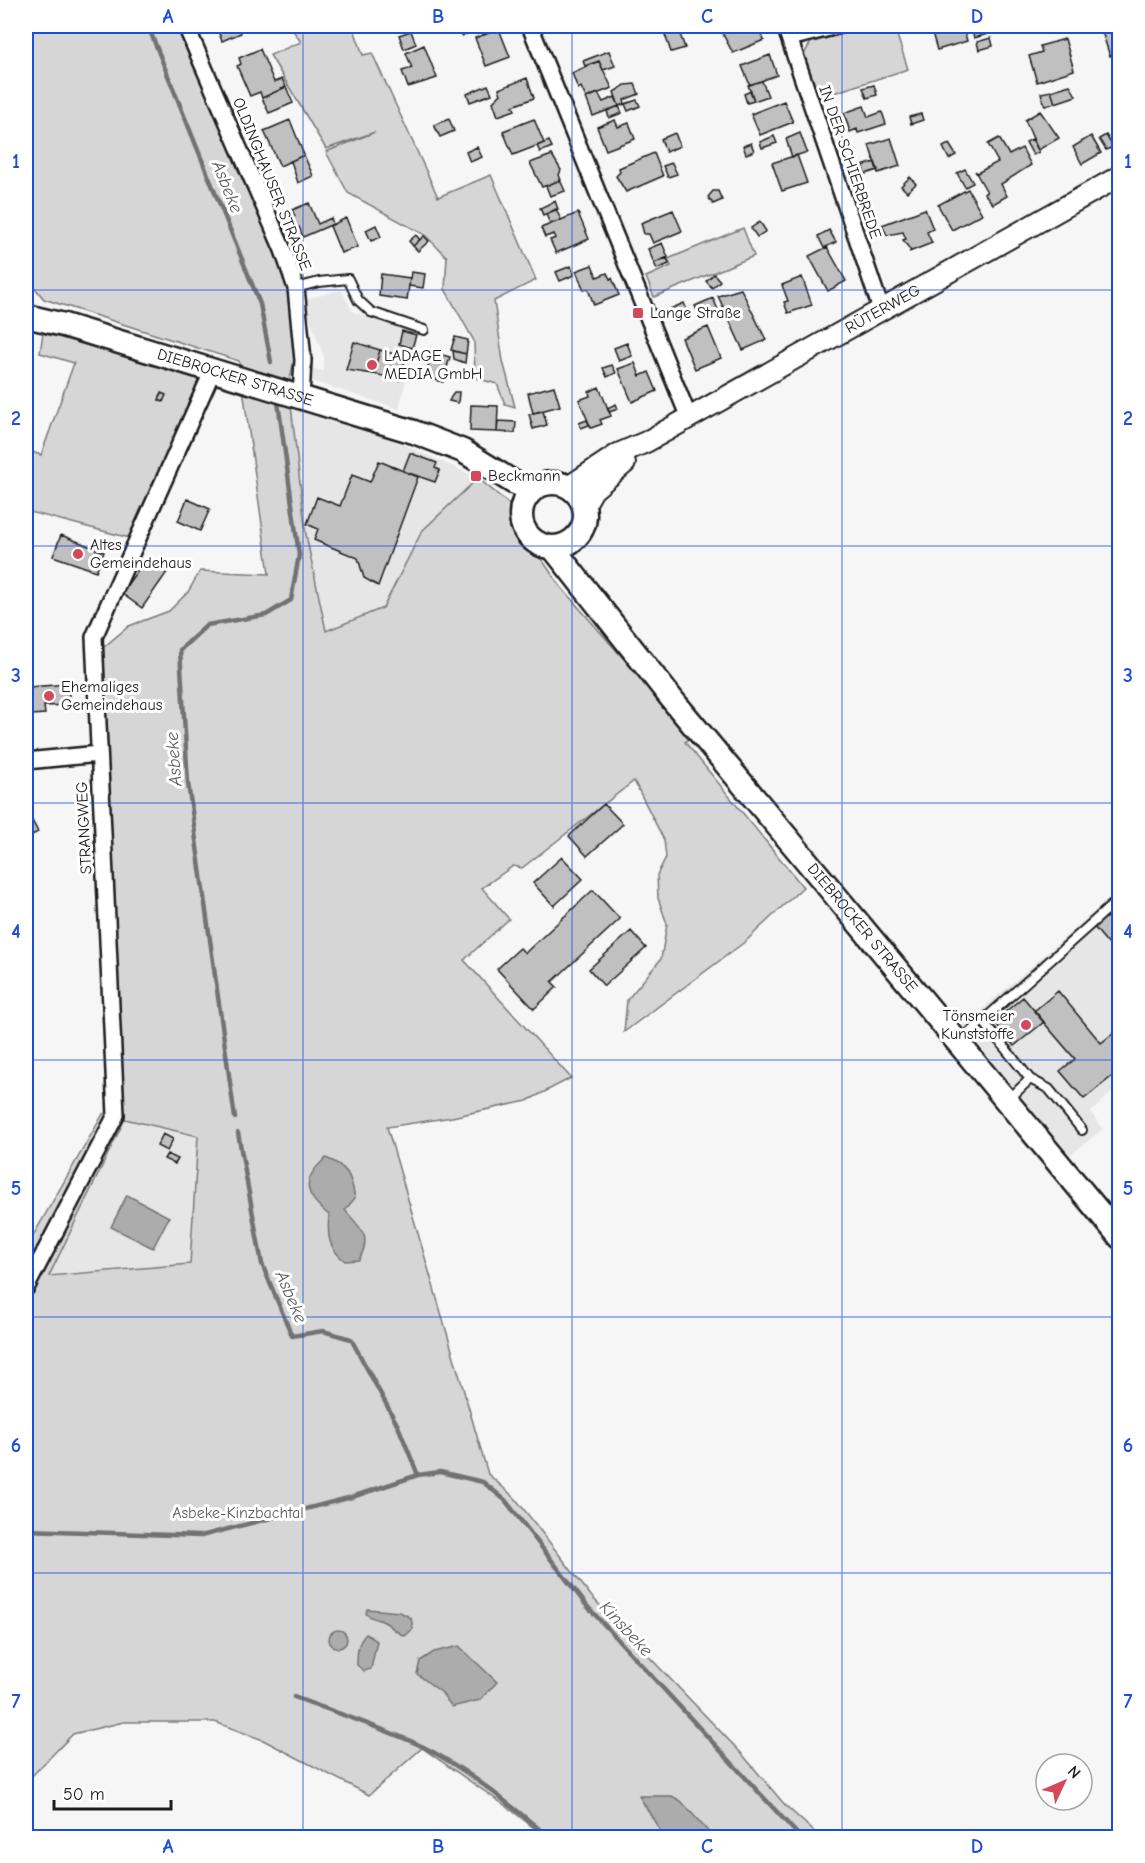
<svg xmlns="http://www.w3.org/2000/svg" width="1145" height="1863" viewBox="0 0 1145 1863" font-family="'Comic Neue',sans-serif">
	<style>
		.built { fill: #e6e6e6 }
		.green { fill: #d6d6d6; stroke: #797979; stroke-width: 1.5; fill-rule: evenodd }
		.water { fill: #acacac; stroke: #727272; stroke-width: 1.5 }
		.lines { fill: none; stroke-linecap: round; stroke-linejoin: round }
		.stream { stroke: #727272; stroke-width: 4.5 }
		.building { fill: #c0c0c0; stroke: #1c1c1c; stroke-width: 1.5 }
		.service-casing { stroke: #1c1c1c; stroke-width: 12 }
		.minor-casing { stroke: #1c1c1c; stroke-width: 20 }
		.tertiary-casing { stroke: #1c1c1c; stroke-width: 24 }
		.secondary-casing { stroke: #1c1c1c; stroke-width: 27 }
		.service { stroke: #fff; stroke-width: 8 }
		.minor { stroke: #fff; stroke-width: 15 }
		.tertiary { stroke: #fff; stroke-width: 20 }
		.secondary { stroke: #fff; stroke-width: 22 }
		.grid { fill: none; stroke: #1d4ed8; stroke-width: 1.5; stroke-opacity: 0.55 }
		.poi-dot { fill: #d1495b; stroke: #fff; stroke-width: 2 }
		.labels { text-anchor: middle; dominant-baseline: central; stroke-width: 6; stroke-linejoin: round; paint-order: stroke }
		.street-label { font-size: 16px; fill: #1c1c1c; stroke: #fff }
		.poi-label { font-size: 16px; fill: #1c1c1c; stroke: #fff; text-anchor: start }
		.park-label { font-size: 16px; fill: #5d5d5d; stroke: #fff }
		.water-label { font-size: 18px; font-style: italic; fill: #5d5d5d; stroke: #fff }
		.neatline { fill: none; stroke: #1d4ed8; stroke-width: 2 }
		.grid-label { font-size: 20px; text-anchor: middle; font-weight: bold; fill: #1d4ed8 }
	</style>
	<rect width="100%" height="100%" fill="#f6f6f6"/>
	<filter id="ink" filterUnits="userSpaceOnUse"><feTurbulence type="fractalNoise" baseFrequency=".0167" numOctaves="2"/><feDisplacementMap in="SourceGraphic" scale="12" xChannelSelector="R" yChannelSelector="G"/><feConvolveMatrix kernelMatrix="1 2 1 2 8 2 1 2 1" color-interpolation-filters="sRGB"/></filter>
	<g filter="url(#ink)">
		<path class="built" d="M341,290L353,312L417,334L399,409L312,381L310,369L324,371V357L303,300Z
			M291,406L383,435L478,478L422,531L383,608L326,631L306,535Z
			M1119,890V1086L1091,1112L1103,1129L1069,1156L963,1026Z
			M126,1119L198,1136L190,1265L49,1276Z"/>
		<path class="green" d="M26,26H185L304,315L290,379L291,406L306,535L326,631L383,608L422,531L478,478L510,505L513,531L529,551L543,561L560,586L692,737L685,742L803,887L746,941L624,1032L627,1000L661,959L667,924L658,898L657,875L666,857L664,840L634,781L522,868L513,866L482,888L509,919L464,960L571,1078L527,1101L452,1117L387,1127L488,1474L515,1498L592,1597L742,1754L785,1805L820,1837H545L510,1809L422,1748L369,1795L263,1740L215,1722H124L73,1734L26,1782V1248L103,1114L113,1109L99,651L129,626L169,611L188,592L200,571L269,574L239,361L44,299L26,277ZM125,1119L198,1136L190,1264L49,1276Z
			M290,26H353L363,55L372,53L438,197L491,175L536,280L494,301L503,361L515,407L505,404L497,384L475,378L474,341L445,289L447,257L425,235L348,193L326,152L375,132L326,149L270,55L301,42Z
			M865,26H894L908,69L818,98L804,54L811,42Z
			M743,228L754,256L654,297L646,277L671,266L668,259Z
			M43,333L192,374L199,382L130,538L26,511V450L41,455L74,363L40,353Z"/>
		<path class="water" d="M326,1158C348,1167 351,1175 355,1198L345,1210C360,1229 373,1234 359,1260L345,1261C328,1248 327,1235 329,1215C304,1195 300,1180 326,1158Z
			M127,1195L169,1217L153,1248L111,1227Z
			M367,1609L400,1612L411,1618L413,1629L405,1636C396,1633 392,1626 384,1622C378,1619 372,1619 366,1614Z
			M329 1639a9 9 0 1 1 18 0a9 9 0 1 1-18 0Z
			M366,1634L377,1641L371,1669L364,1671L357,1665C357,1653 357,1643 366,1634Z
			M459,1646L497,1682L480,1700L452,1707L441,1692L417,1674L420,1661L434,1652Z
			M639,1796H672L681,1801L713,1837H664Z"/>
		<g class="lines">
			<path class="stream" d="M148,26L260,304L271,362
				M235,1118L188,783L180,650L207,625L266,615L291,600L299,555L278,402
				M238,1133L262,1264L292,1336L323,1331L351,1339L398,1426L418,1475
				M26,1530L201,1536L352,1497L418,1475L440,1472L483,1482L505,1500L587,1606L801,1838
				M294,1697C334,1712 376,1726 415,1743C460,1763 512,1806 550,1838"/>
		</g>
		<path class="building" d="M216,26H237L241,33L222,41Z
			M448,26H462L450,30Z
			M470,26L473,31L462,36L458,27Z
			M480,26H497L499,29L484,35Z
			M662,26H677L685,48L671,52Z
			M758,26L764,40L733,53L719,27Z
			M930,26H963L967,41L937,50Z
			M963,26H971L972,30L965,32Z
			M971,26H986L988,34L974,38Z
			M1100,26H1120V53L1110,56Z
			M499,29L510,57L486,66L475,38Z
			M411,31L416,44L404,49L399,35Z
			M991,38L993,46L979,50L977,42Z
			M1065,39L1074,70L1037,82L1029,56L1042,52L1040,46Z
			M424,45L437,78L408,87L402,71L412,68L406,53Z
			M260,49L274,82L282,79L286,87L262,98L260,92L250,96L237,66L241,64L239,58Z
			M609,51L615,66L603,70L599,61L585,66L583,61Z
			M770,55L777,75L750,85L742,66Z
			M599,61L612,88L586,98L581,87L578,89L572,73Z
			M527,78L534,98L513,106L515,110L498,116L493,102L501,94L499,89Z
			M762,81L768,96L754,101L748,85Z
			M635,84L639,94L624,100L625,104L619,106L614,92L625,85Z
			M488,85L492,94L470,102L467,94Z
			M874,85L877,95L867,98L863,88Z
			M1070,85L1076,96L1055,103L1051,91Z
			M286,87L293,103L269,113L262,98Z
			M751,91L754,101L747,103L744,94Z
			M1051,91L1055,103L1045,106L1041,93Z
			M598,93L603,102L615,97L619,106L593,116L586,98Z
			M637,100L640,106L628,111L625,104Z
			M784,101L793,122L760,135L751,114Z
			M619,106L622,113L609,118L607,111Z
			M864,106L868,117L882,112L886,124L858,133L857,129L850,132L844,113Z
			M1040,111L1059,138L1038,150L1025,120Z
			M921,114L923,120L911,124L909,117Z
			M449,119L454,131L440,137L434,125Z
			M534,119L544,143L513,155L503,131Z
			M290,120L304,155L280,166L264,131Z
			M615,120L618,127L629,123L635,139L606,150L597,127Z
			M675,133L680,146L666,152L661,139Z
			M800,133L807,152L792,157L786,139Z
			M1106,135L1113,147L1106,150L1099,139Z
			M774,136L777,143L762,148L760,142Z
			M1091,136L1101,153L1082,164L1073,147Z
			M891,138L900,166L878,173L869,145Z
			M999,138L1009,155L1022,148L1031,165L1001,184L1007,196L993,204L984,193L987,192L975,171L977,173L998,162L988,144Z
			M1032,139L1039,152L1033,155L1026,142Z
			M549,141L552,147L540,152L537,146Z
			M751,143L754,151L746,154L743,146Z
			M949,144L956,155L949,159L943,147Z
			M477,147L482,157L470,162L466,152Z
			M654,153L663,176L626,192L616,176L620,172L619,168Z
			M304,155L313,176L298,183L291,161Z
			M552,155L561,170L559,175L561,180L542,187L530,163Z
			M797,155L807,183L782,191L772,163Z
			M875,162L878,170L865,174L862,166Z
			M672,163L677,174L668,177L663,166Z
			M965,169L973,183L965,187L957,173Z
			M910,177L916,184L907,192L901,186Z
			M560,180L565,191L550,196L546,186Z
			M968,189L982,214L952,230L938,205Z
			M713,191H718L722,200L713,204L708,197Z
			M555,201L558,209L543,215L540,208Z
			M309,203L318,224L331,218L333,224L303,237L299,227L294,229L290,218L295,216L292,210Z
			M556,209L561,220L550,224L546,214Z
			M925,209L933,229L927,232L932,243L909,252L911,251L903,240L906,239L903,232L887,235L882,225Z
			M673,210L682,231L653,243L649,234H644L641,223Z
			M578,213L589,239L556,253L550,240L556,238L554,234L545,237L541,228Z
			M346,218L358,247L341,253L330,226Z
			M760,222L766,231L757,237L751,228Z
			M376,225L381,237L371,241L366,230Z
			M829,230L836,242L824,248L818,236Z
			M416,235L420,240L413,246L409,241Z
			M424,236L429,241L418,251L413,246Z
			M662,243L668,257L654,263L648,249Z
			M827,247L846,281L828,291L809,256Z
			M667,258L669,264L657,269L654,263Z
			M592,265L597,277L607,273L610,279L612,278L619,295L594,305L588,289L584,290L576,271Z
			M571,266L574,275L560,281L556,272Z
			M411,272L425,274L423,288L409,286Z
			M381,274L410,278L407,300L379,296Z
			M714,274L720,281L712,288L706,281Z
			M802,277L812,305L788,313L784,302L788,301L782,285Z
			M741,289L766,340L743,350L718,296Z
			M713,298L719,312L701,320L695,306Z
			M684,303L687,310L673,316L670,309Z
			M708,327L721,358L695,369L682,338Z
			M402,331L416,335L412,348L399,344Z
			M455,337L468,340L466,354L451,350Z
			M354,342L380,350L373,374L346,370Z
			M627,343L632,356L619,361L614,348Z
			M380,350L406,357L399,381V379L373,374Z
			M453,351L466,354L465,363L454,359Z
			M432,352L450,357L443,382L425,377Z
			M635,363L640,376L649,372L657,391L632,402L618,369Z
			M612,365L616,373L607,377L603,368Z
			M554,386L560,406L533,413L528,393Z
			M599,387L611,416L600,420L602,424L591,428L579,400L590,396L589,392Z
			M454,392H459L458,403L449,401Z
			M161,393L166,395L163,402L159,400Z
			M616,404L618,409L609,412L607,408Z
			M471,405L498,406L497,432L470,431Z
			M543,411L547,425L533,429L529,414Z
			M587,420L589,425L581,428L579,423Z
			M498,421L516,422L515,433L497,432Z
			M410,453L437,463L435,468L440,470L435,482L403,471Z
			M379,461L418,477L378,586L364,578L358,558L314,540L318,529L307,524L317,497L340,506L352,475L370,482Z
			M187,499L210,509L200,531L178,521Z
			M61,535L104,552L96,571L53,556Z
			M146,559L154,565L158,559L170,568L142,608L121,593Z
			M68,684L70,705L44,706L45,714L31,715L29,687Z
			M604,804L623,824L587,856L569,836Z
			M26,809L38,832L26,838Z
			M562,857L583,879L554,906L533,883Z
			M593,890L620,919L552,982L557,987L534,1009L497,969L520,948L525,953Z
			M1120,906V958L1094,927Z
			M631,931L646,948L604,986L589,969Z
			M1058,991L1101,1043L1120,1028V1070L1084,1099L1060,1071L1075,1059L1034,1011Z
			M1023,997L1044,1022L1014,1046L994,1021Z
			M163,1134L173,1139L167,1151L157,1146Z
			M167,1154L178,1159L175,1164L164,1159Z"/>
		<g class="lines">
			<g class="service-casing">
				<path id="service" d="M296,288L319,282L348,279L358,300L371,312L424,330
					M983,1021L1030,1079L1009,1099
					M959,1042L1120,898
					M1030,1079L1049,1089L1082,1130"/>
			</g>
			<g class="minor-casing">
				<path id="minor" d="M186,26L283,250L296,288L303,360L301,397
					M530,26L689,418
					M785,26L881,309
					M790,38L837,26
					M26,761L99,754
					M26,1288L116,1115L94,637L213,370"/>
			</g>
			<g class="tertiary-casing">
				<g id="tertiary">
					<path id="s1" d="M568,487L618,454L646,442L1120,176"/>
					<path d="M584,506L593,490L625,463"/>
				</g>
			</g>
			<g class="secondary-casing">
				<g id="secondary">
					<path id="s2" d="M26,316L64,325L414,432L463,451L513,482L532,490"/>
					<circle cx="553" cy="515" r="32"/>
					<path id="s3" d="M553,548L675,703L1120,1237"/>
				</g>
			</g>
			<use href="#service" class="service"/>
			<use href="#minor" class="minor"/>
			<use href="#tertiary" class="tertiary"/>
			<use href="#secondary" class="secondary"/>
		</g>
	</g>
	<path class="grid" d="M303,26V1838M572,26V1838M842,26V1838M26,290H1120M26,546H1120M26,803H1120M26,1060H1120M26,1317H1120M26,1573H1120"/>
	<g class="poi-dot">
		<rect x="632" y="307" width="12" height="12" rx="3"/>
		<circle cx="372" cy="365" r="6"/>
		<rect x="470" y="470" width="12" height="12" rx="3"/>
		<circle cx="78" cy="554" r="6"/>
		<circle cx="49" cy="696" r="6"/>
		<circle cx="1026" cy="1025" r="6"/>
	</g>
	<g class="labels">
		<g class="street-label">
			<text transform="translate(850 162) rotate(71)">IN DER SCHIERBREDE</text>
			<text transform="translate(272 184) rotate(68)">OLDINGHAUSER STRASSE</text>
			<text stroke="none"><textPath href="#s1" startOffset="362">RÜTERWEG</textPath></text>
			<text stroke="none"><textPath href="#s2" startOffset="218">DIEBROCKER STRASSE</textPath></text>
			<text transform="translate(84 828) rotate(-93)">STRANGWEG</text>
			<text stroke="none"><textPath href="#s3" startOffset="490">DIEBROCKER STRASSE</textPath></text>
		</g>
		<g class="poi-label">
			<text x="650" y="313">Lange Straße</text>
			<text x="384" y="356">LADAGE<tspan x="384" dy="18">MEDIA GmbH</tspan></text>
			<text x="488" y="476">Beckmann</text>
			<text x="90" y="545">Altes<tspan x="90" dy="18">Gemeindehaus</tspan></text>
			<text x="61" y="687">Ehemaliges<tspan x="61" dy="18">Gemeindehaus</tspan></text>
			<text x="1014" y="1016" text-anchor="end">Tönsmeier<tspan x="1014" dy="18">Kunststoffe</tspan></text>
		</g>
		<g class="park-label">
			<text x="238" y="1513">Asbeke-Kinzbachtal</text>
		</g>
		<g class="water-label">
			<text transform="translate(227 187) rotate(68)">Asbeke</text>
			<text transform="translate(174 759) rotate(-94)">Asbeke</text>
			<text transform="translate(291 1297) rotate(67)">Asbeke</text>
			<text transform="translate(626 1629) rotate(47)">Kinsbeke</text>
		</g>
	</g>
	<rect width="1145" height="1863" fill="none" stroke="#fff" stroke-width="66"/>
	<g transform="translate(1064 1782) rotate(46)"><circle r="28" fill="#ffffff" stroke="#a4a4a4" stroke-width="1.5"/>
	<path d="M0-4.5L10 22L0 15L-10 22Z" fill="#d1495b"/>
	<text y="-9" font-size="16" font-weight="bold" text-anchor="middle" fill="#1c1c1c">N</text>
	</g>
	<path d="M54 1800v9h117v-9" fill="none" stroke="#1c1c1c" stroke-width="3"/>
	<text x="63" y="1800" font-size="18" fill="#1c1c1c" stroke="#ffffff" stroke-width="4.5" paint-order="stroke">50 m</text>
	<rect x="33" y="33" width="1079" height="1797" class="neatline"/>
	<g class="grid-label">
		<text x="168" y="23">A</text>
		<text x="438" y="23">B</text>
		<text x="707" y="23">C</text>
		<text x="977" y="23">D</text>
		<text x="16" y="168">1</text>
		<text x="1128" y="168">1</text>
		<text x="16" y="425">2</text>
		<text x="1128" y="425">2</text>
		<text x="16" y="682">3</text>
		<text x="1128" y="682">3</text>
		<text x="16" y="938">4</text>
		<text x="1128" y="938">4</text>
		<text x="16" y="1195">5</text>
		<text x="1128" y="1195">5</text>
		<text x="16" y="1452">6</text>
		<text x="1128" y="1452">6</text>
		<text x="16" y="1708">7</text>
		<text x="1128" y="1708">7</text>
		<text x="168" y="1853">A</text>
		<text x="438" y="1853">B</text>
		<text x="707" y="1853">C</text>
		<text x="977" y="1853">D</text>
	</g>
</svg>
